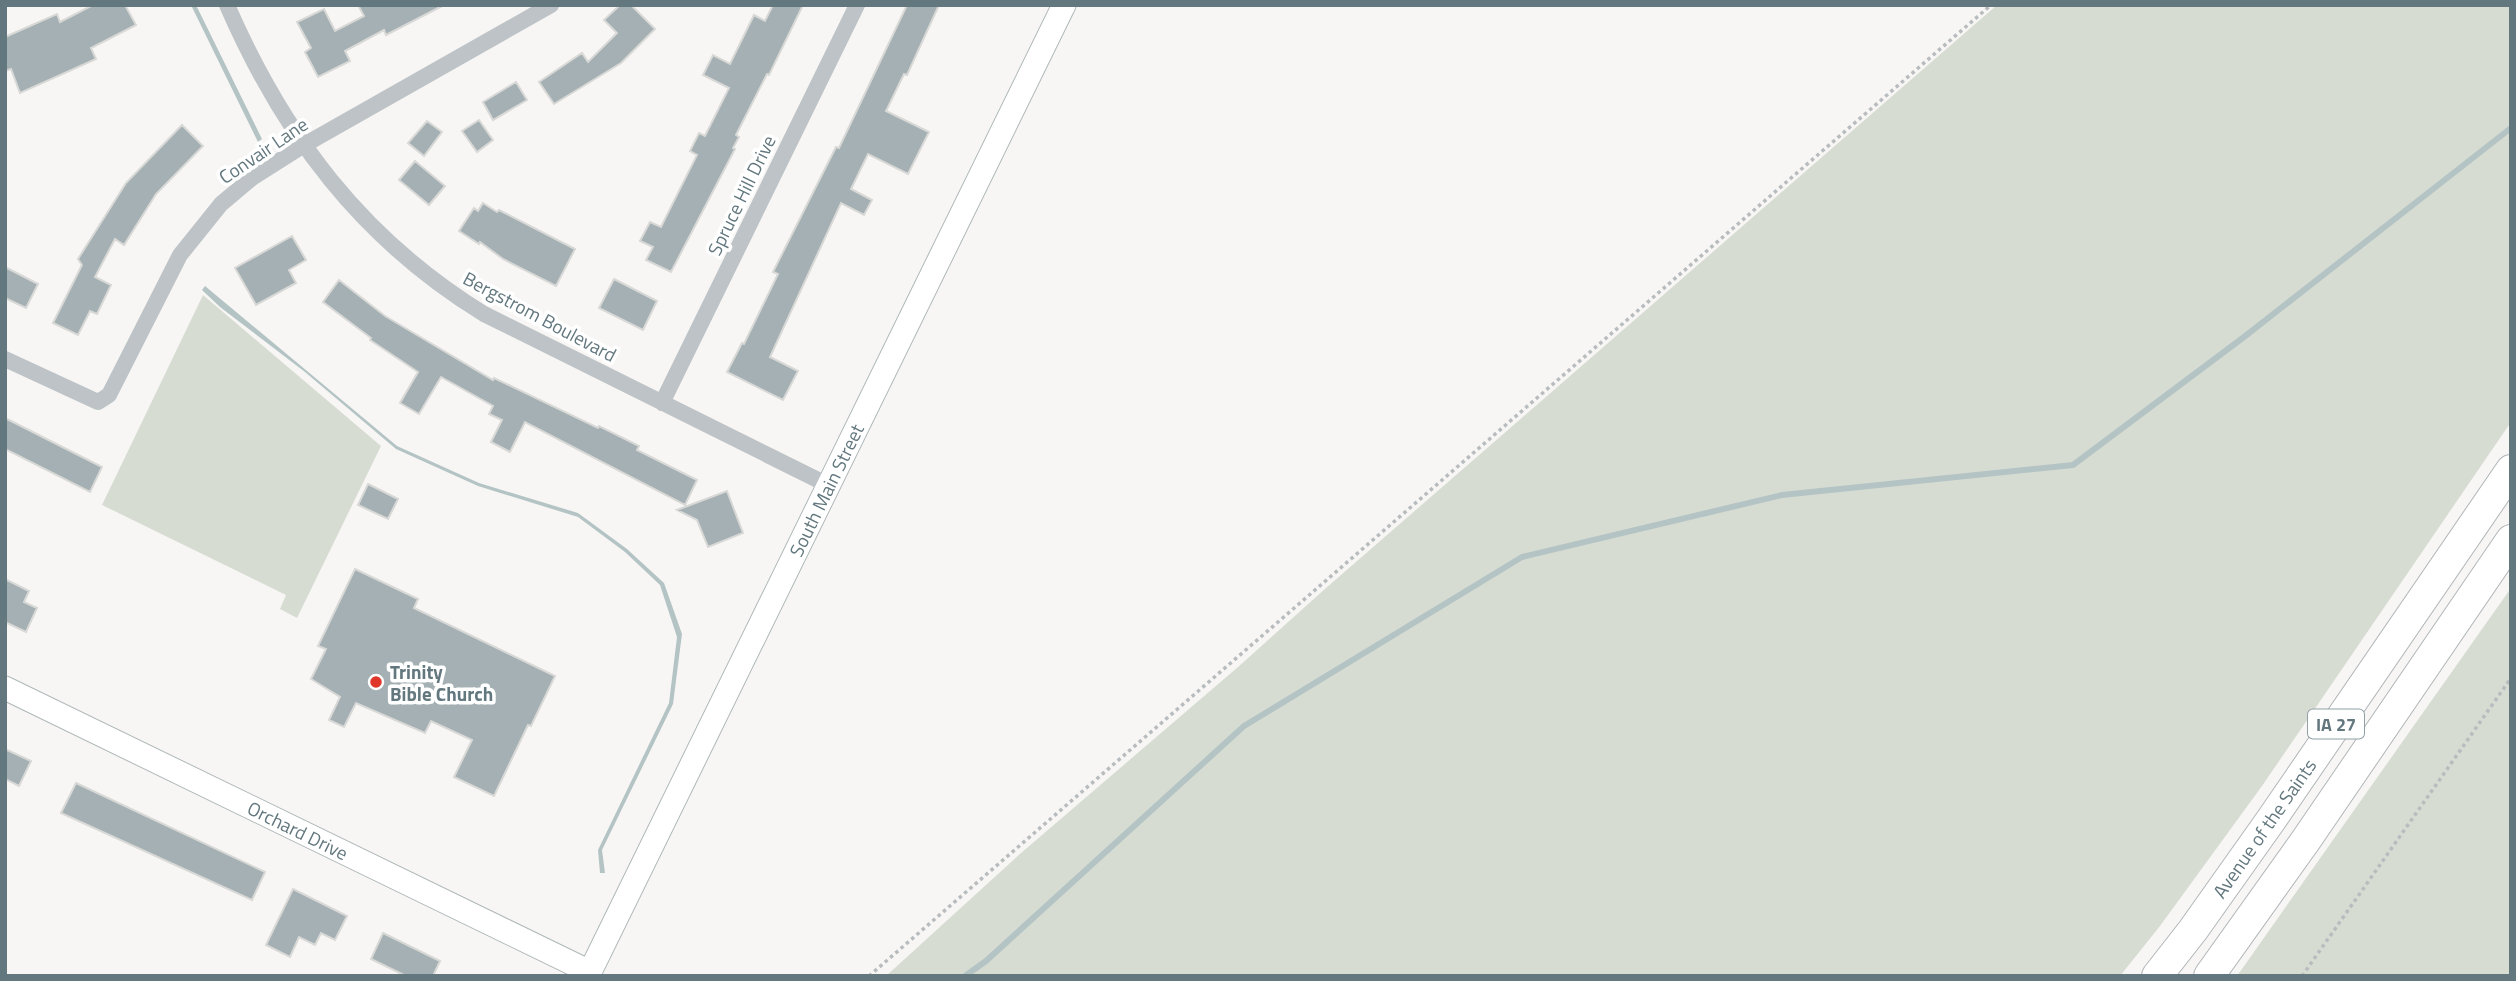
<svg xmlns="http://www.w3.org/2000/svg" width="2516" height="981" viewBox="0 0 2516 981" font-family="'Titillium Web',sans-serif">
	<style>
		.green { fill: #d7dcd3 }
		.water { fill: #b4c4c5 }
		.lines { fill: none; stroke-linecap: round; stroke-linejoin: round }
		.stream { stroke: #b4c4c5; stroke-width: 6 }
		.building { fill: #a4b0b3; stroke: #d8d8d6; stroke-width: 2 }
		.secondary-casing { stroke: #b0b8ba; stroke-width: 25 }
		.highway-casing { stroke: #b1b6b9; stroke-width: 32 }
		.path { stroke: #b8bcbe; stroke-width: 3.5; stroke-dasharray: 3.5 3.5; stroke-linecap: butt }
		.street { stroke: #bdc3c6; stroke-width: 16 }
		.secondary { stroke: #fff; stroke-width: 23 }
		.highway { stroke: #fff; stroke-width: 30 }
		.poi-dot { fill: #df382b; stroke: #fff; stroke-width: 2.5 }
		.labels { text-anchor: middle; dominant-baseline: central; stroke-width: 7; stroke-linejoin: round; paint-order: stroke }
		.shield { fill: #fff; stroke: #91a0a5; stroke-width: 2 }
		.shield-label { font-size: 18px; font-weight: bold; fill: #62777e }
		.street-label { font-size: 19px; fill: #62777e; stroke: #fff }
		.poi-label { font-size: 19px; font-weight: bold; fill: #62777e; stroke: #fff; text-anchor: start }
	</style>
	<rect width="100%" height="100%" fill="#f7f6f4"/>
	<path class="green" d="M1997,5H2511V422L2262,786L2160,926L2120,976H886L1021,853L1238,667L1326,588Z
		M203,295L381,446L297,618L280,609L286,595L102,505Z
		M2511,588V976H2237Z"/>
	<path class="water" d="M191,5H196L262,139L258,142Z
		M205,286L397,446L479,483L578,513L627,549L664,583L682,634L673,704L602,850L605,873H600L598,850L669,703L677,637L660,585L625,552L578,517L478,486L396,449L305,372L220,307L202,290Z"/>
	<g class="lines">
		<path class="stream" d="M965,976L986,961L1244,726L1522,557L1782,495L2073,465L2244,337L2511,128"/>
	</g>
	<path class="building" d="M93,5H125L136,25L91,48L96,59L20,93L11,69L5,71V37L57,14L60,22Z
		M358,5H444L386,35L384,30L345,51L350,61L318,77L305,52L311,48L297,22L324,9L335,31L364,16Z
		M620,5H631L655,29L621,63L554,104L539,82L582,53L588,62L617,33L604,20Z
		M773,5H803L769,75L767,74L736,135L739,137L733,148L735,149L671,272L646,260L653,247L640,241L650,222L661,227L697,155L690,151L699,133L705,136L729,88L703,75L713,55L730,64L754,15L765,21Z
		M907,5H939L907,75L904,74L886,111L929,132L908,174L868,154L851,189L872,200L864,215L841,203L770,357L798,371L783,400L727,372L742,343L744,344L778,274L773,272L836,147L839,148Z
		M516,82L527,100L493,120L483,102Z
		M479,120L493,140L477,152L462,131Z
		M427,121L442,132L424,156L408,143Z
		M182,125L203,146L156,194L124,245L115,239L95,277L111,285L97,314L90,311L78,335L53,323L82,265L78,259L126,183Z
		M415,161L445,186L429,205L399,180Z
		M483,203L497,212L499,210L575,249L556,286L503,259L480,242L479,244L459,231L474,208L478,211Z
		M292,236L306,260L289,270L296,283L256,305L235,268Z
		M5,267L38,284L26,308L5,298Z
		M614,279L657,301L643,330L599,308Z
		M339,280L385,316L493,380L494,378L598,428L599,426L639,446L637,450L697,480L685,505L525,422L510,452L491,442L502,420L489,414L493,406L441,377L419,414L400,403L418,372L370,340L371,338L323,302Z
		M5,418L102,467L90,492L5,449Z
		M368,484L398,499L388,519L358,505Z
		M727,491L743,533L708,547L697,520L677,510Z
		M355,569L418,599L414,608L555,676L531,726L528,725L494,796L454,777L472,740L431,721L425,733L356,703L344,727L329,720L340,697L311,679L326,649L318,646Z
		M5,579L29,591L24,602L37,608L26,632L5,622Z
		M5,749L31,761L19,786L5,779Z
		M76,783L265,872L252,900L61,813Z
		M293,889L347,916L335,940L321,933L315,945L299,937L290,957L266,945Z
		M383,933L440,961L433,976H406L371,959Z"/>
	<g class="lines">
		<g class="secondary-casing">
			<path id="secondary" d="M5,688L590,972
				M588,976L1064,5"/>
		</g>
		<g class="highway-casing">
			<path id="highway" d="M2157,976L2193,930L2271,820L2511,470
				M2209,976L2306,840L2511,540"/>
		</g>
		<path class="path" d="M869,976L1991,5
			M2302,976L2511,678"/>
		<path class="street" d="M227,5C284,136 362,239 484,314L828,485
			M5,359L98,402L109,395L180,255L221,204L252,178L304,145L551,5
			M662,403L857,5"/>
		<use href="#secondary" class="secondary"/>
		<use href="#highway" class="highway"/>
	</g>
	<circle class="poi-dot" cx="376" cy="682" r="7"/>
	<g class="labels">
		<rect class="shield" x="2308" y="709.5" width="56" height="29" rx="5"/>
		<g class="shield-label">
			<text x="2336" y="724">IA 27</text>
		</g>
		<g class="street-label">
			<text transform="translate(263 150) rotate(-34)">Convair Lane</text>
			<text transform="translate(741 195) rotate(-64)">Spruce Hill Drive</text>
			<text transform="translate(540 316) rotate(28)">Bergstrom Boulevard</text>
			<text transform="translate(826 490) rotate(-64)">South Main Street</text>
			<text transform="translate(2264 828) rotate(-55)">Avenue of the Saints</text>
			<text transform="translate(298 830) rotate(26)">Orchard Drive</text>
		</g>
		<g class="poi-label">
			<text x="390" y="671">Trinity<tspan x="390" dy="22">Bible Church</tspan></text>
		</g>
	</g>
	<rect width="2516" height="981" fill="none" stroke="#62777e" stroke-width="14"/>
</svg>
